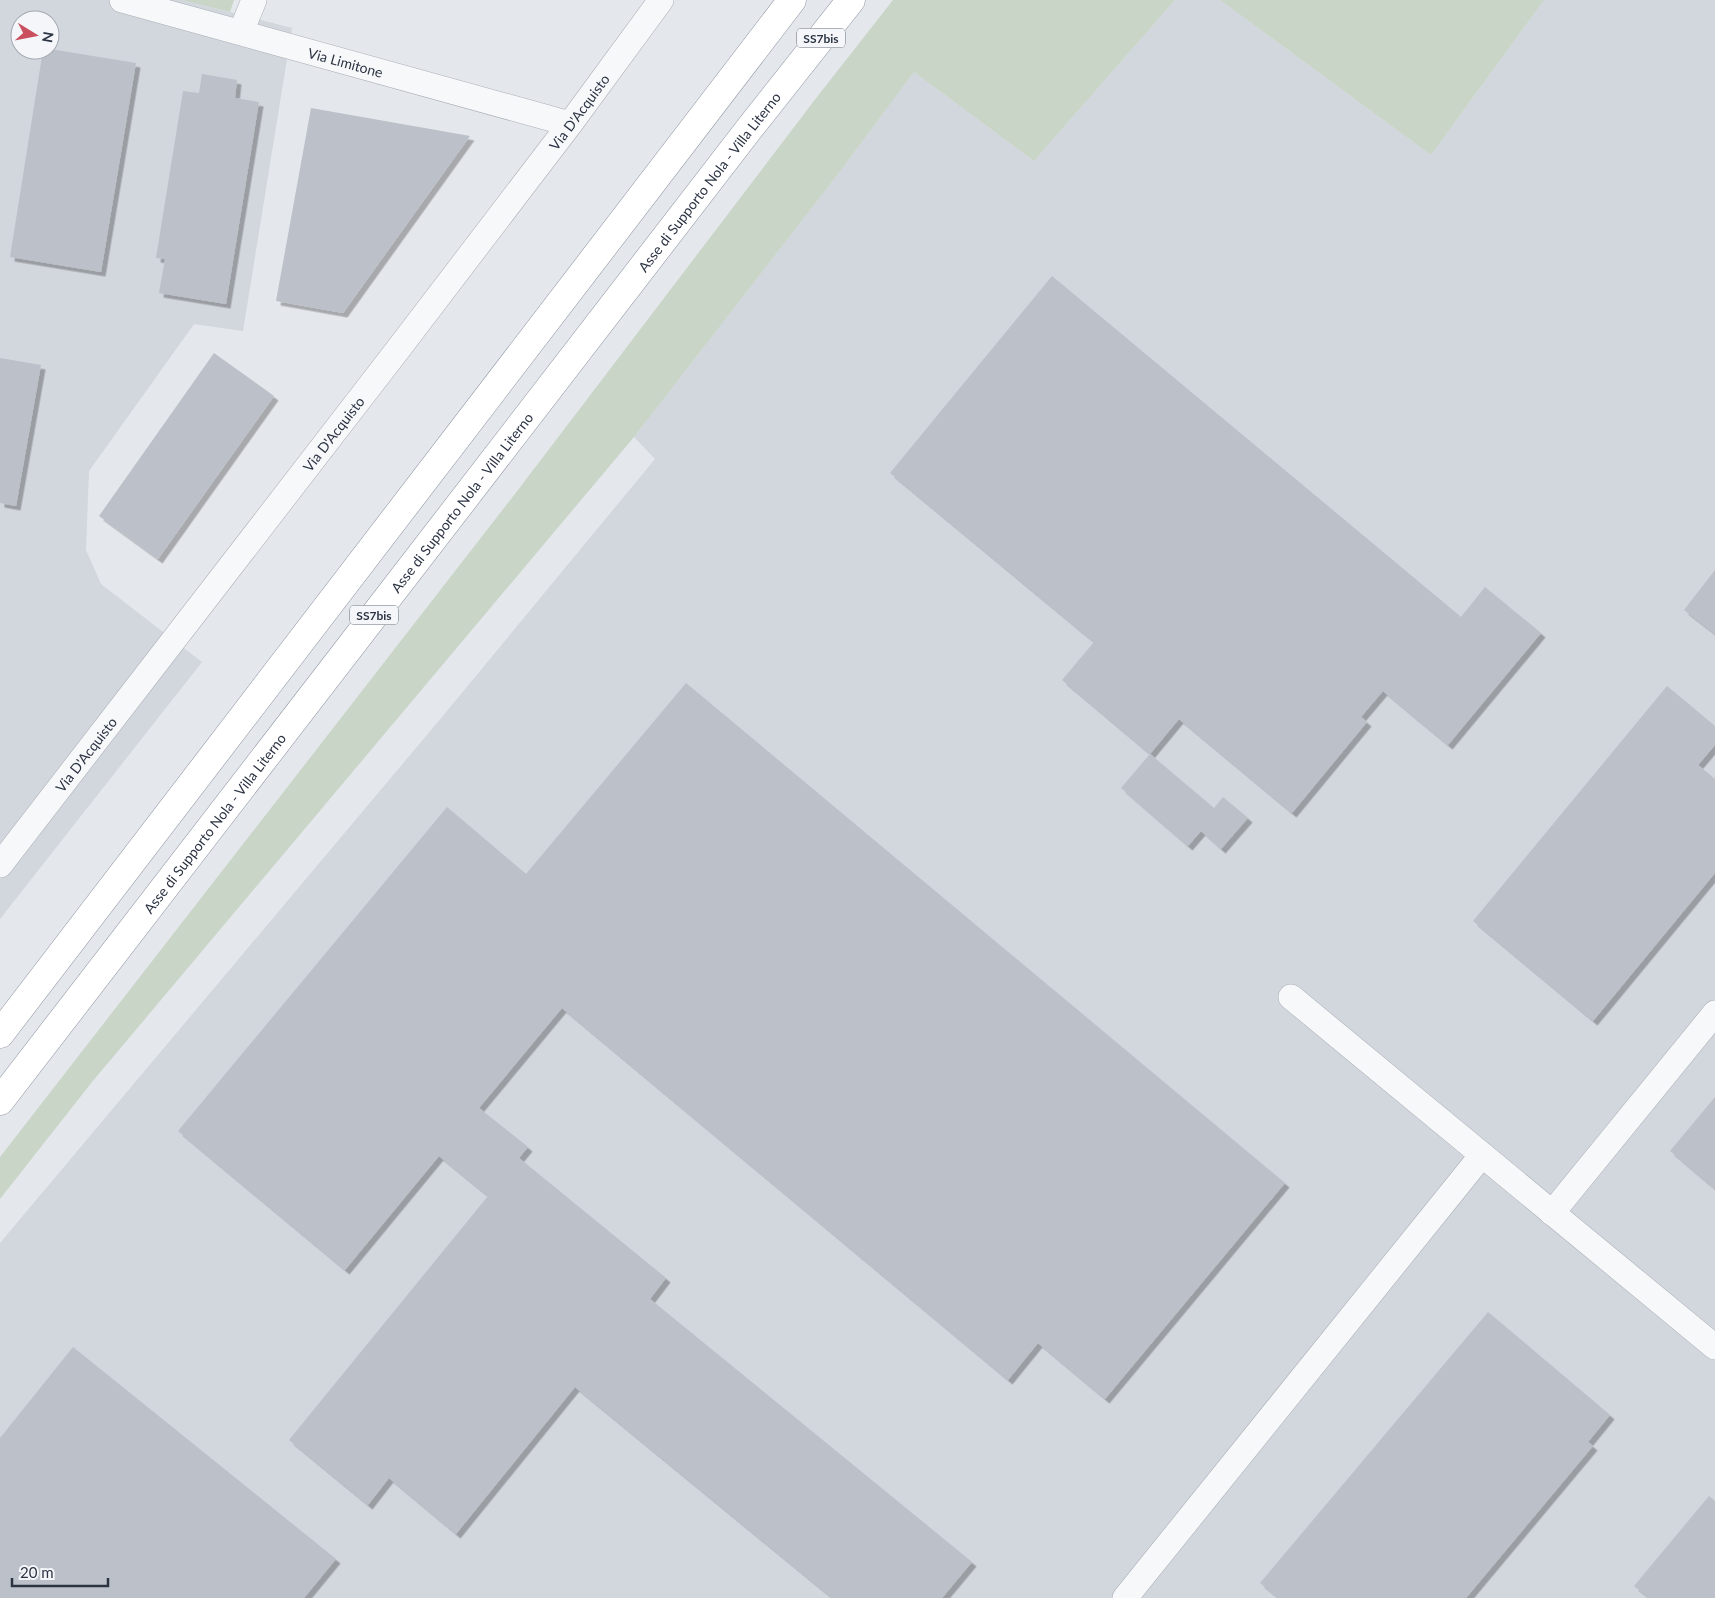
<svg xmlns="http://www.w3.org/2000/svg" width="1715" height="1598" viewBox="0 0 1715 1598" font-family="Lato,sans-serif">
	<style>
		.built { fill: #d2d6dd; fill-rule: evenodd }
		.green { fill: #c9d5c6 }
		.building { fill: #bcc0c9; filter: url(#shadow) }
		.lines { fill: none; stroke-linecap: round; stroke-linejoin: round }
		.minor-casing { stroke: #a9aeb6; stroke-width: 26 }
		.trunk-casing { stroke: #8c94a2; stroke-width: 29 }
		.minor { stroke: #f7f8fa; stroke-width: 25 }
		.trunk { stroke: #fff; stroke-width: 28 }
		.labels { text-anchor: middle; dominant-baseline: central; stroke-width: 4; stroke-linejoin: round; paint-order: stroke }
		.shield { fill: #f4f6f9; stroke: #686e7a; stroke-width: 1 }
		.shield-label { font-size: 12px; font-weight: bold; fill: #2c3444 }
		.street-label { font-size: 14px; fill: #2c3444; stroke: #f4f6f9 }
	</style>
	<defs>
		<filter id="shadow"><feDropShadow dx="4.5" dy="4.5" stdDeviation="0" flood-color="#0004"/></filter>
	</defs>
	<rect width="100%" height="100%" fill="#e4e7ec"/>
	<path class="built" d="M0,0H182L292,28L243,331L194,324L89,471L86,550L101,584L202,662L0,919ZM20,20H50V50H20Z
		M1175,0H1220L1431,155L1544,0H1715V1598H0V1243L442,717L655,459L634,437L835,178L914,72L1034,161Z"/>
	<path class="green" d="M182,0H234L230,12Z
		M893,0H1175L1034,161L914,72L835,178L634,437L92,1082L0,1199V1157L518,490L817,97Z
		M1220,0H1544L1431,155Z"/>
	<path class="building" d="M50,49L136,63L101,272L10,257L43,50Z
		M202,74L237,80L235,98L259,102L226,304L159,293L165,259L156,258L183,91L199,93Z
		M311,108L470,136L343,313L276,301Z
		M1052,276L1461,617L1485,587L1541,633L1448,745L1383,691L1361,717L1367,722L1292,813L1179,719L1150,754L1062,680L1094,642L890,473Z
		M214,353L274,396L158,559L99,516Z
		M0,358L41,365L16,506L0,503Z
		M1715,570V634L1684,610Z
		M686,683L1285,1183L1105,1399L1038,1343L1008,1380L562,1008L479,1108L528,1147L519,1158L666,1278L650,1299L972,1562L942,1598H832L575,1387L456,1534L389,1478L368,1505L289,1440L488,1196L439,1156L345,1270L178,1131L447,807L526,874Z
		M1667,686L1715,726V745L1698,765L1715,779V873L1593,1021L1473,921Z
		M1150,754L1214,808L1223,797L1248,818L1221,849L1201,831L1188,846L1121,788Z
		M1715,1097V1189L1670,1151Z
		M1488,1312L1610,1415L1588,1442L1593,1446L1466,1598H1278L1260,1583Z
		M73,1347L336,1559L304,1598H0V1438Z
		M1709,1496L1715,1501V1598H1649L1634,1586Z"/>
	<g class="lines">
		<g class="minor-casing">
			<g id="minor">
				<path id="s1" d="M122,0L570,124"/>
				<path d="M241,32L254,0"/>
				<path id="s2" d="M0,865L396,352L570,124L661,0"/>
				<path d="M1291,997L1715,1347"/>
				<path d="M1552,1213L1715,1013"/>
				<path d="M1125,1598L1482,1155"/>
			</g>
		</g>
		<g class="trunk-casing">
			<g id="trunk">
				<path d="M0,1034L792,0"/>
				<path id="s3" d="M0,1101L749,129L851,0"/>
			</g>
		</g>
		<use href="#minor" class="minor"/>
		<use href="#trunk" class="trunk"/>
	</g>
	<g class="labels">
		<g class="shield">
			<rect x="797" y="28.5" width="48" height="19" rx="4"/>
			<rect x="350" y="605.5" width="48" height="19" rx="4"/>
		</g>
		<g class="shield-label">
			<text x="821" y="38">SS7bis</text>
			<text x="374" y="615">SS7bis</text>
		</g>
		<g class="street-label">
			<text stroke="none"><textPath href="#s1" startOffset="232">Via Limitone</textPath></text>
			<text stroke="none"><textPath href="#s2" startOffset="950">Via D'Acquisto</textPath></text>
			<text stroke="none"><textPath href="#s3" startOffset="1161">Asse di Supporto Nola - Villa Literno</textPath></text>
			<text stroke="none"><textPath href="#s2" startOffset="545">Via D'Acquisto</textPath></text>
			<text stroke="none"><textPath href="#s3" startOffset="756">Asse di Supporto Nola - Villa Literno</textPath></text>
			<text stroke="none"><textPath href="#s2" startOffset="140">Via D'Acquisto</textPath></text>
			<text stroke="none"><textPath href="#s3" startOffset="351">Asse di Supporto Nola - Villa Literno</textPath></text>
		</g>
	</g>
	<g transform="translate(35 35) rotate(100)"><circle r="24" fill="#f4f6f9" stroke="#a4a8b1"/>
	<path d="M0-4L9 19L0 12L-9 19Z" fill="#ca4f5f"/>
	<text y="-8" font-size="14" font-weight="bold" text-anchor="middle" fill="#2c3444">N</text>
	</g>
	<path d="M12 1578v8h96v-8" fill="none" stroke="#2c3444" stroke-width="2.5"/>
	<text x="20" y="1578" font-size="15" fill="#2c3444" stroke="#f4f6f9" stroke-width="4" paint-order="stroke">20 m</text>
</svg>
